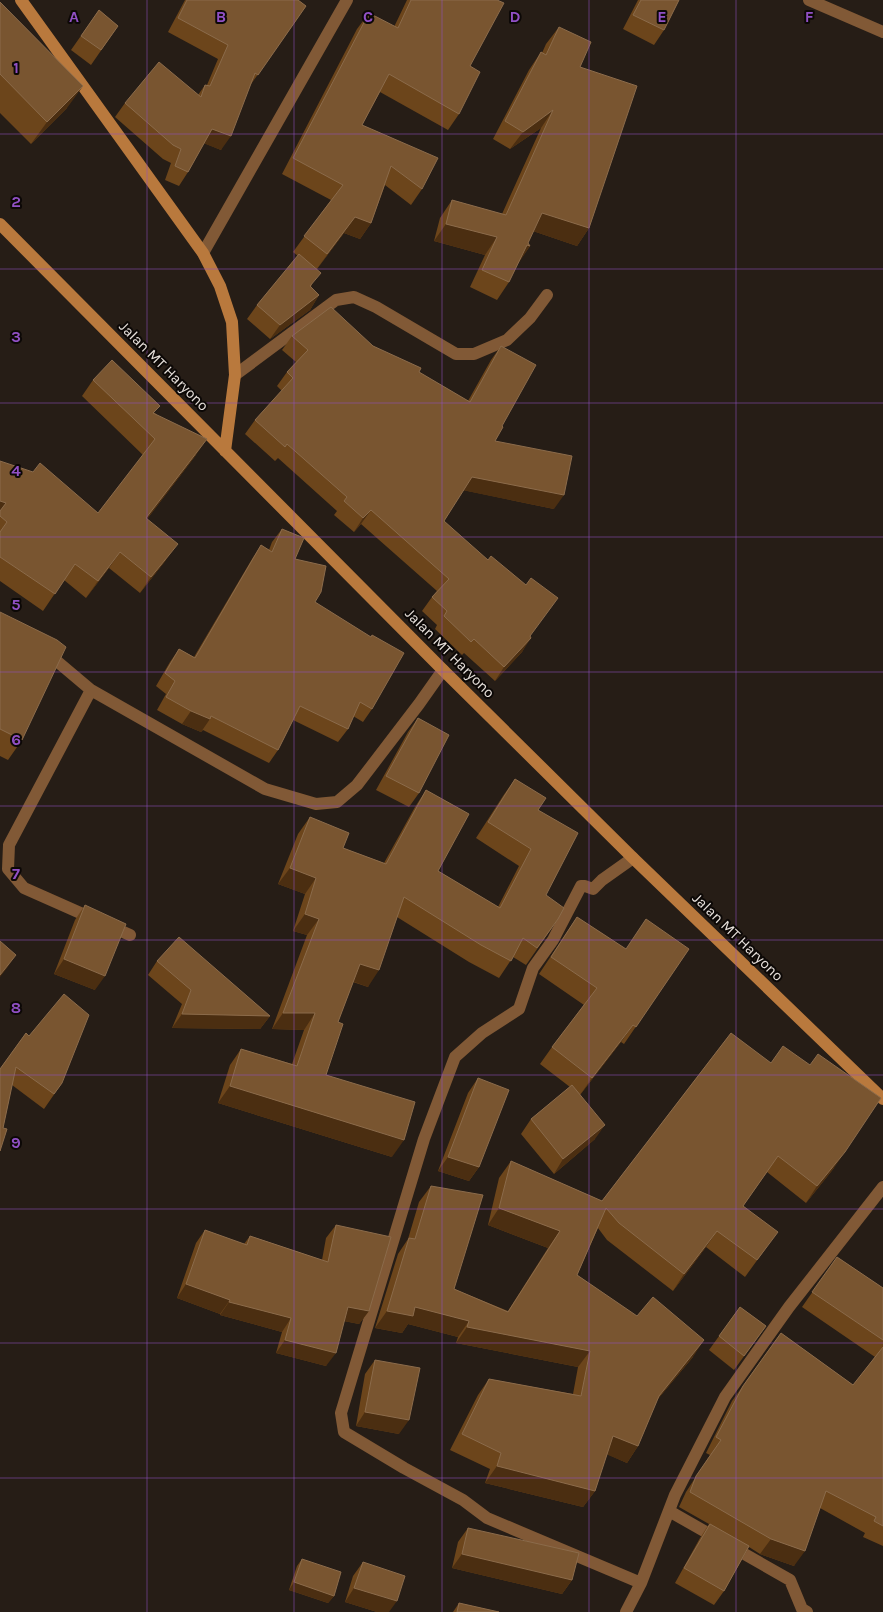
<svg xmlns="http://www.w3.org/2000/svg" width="883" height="1612" viewBox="0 0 883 1612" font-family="Karla,sans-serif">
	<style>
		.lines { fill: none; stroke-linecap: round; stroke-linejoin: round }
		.street { stroke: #815936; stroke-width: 12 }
		.secondary { stroke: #b9793d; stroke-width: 12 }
		.wall { fill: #6c451b }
		.shaded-wall { fill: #4b2e11 }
		.building { fill: #795530; stroke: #8b6b4b }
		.grid { fill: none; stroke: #9150c5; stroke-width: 1; stroke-opacity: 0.55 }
		.labels { text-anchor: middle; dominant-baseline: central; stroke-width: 4; stroke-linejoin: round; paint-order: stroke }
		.street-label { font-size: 15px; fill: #e7e0db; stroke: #0c0806 }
		.grid-label { font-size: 16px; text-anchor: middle; font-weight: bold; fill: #9150c5; stroke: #0c0806; stroke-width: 4; stroke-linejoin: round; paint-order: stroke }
	</style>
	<rect width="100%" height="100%" fill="#261d16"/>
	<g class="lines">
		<path class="street" d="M809,0L883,32
			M203,253L347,0
			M235,375L336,300L354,297L376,307L456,354H474L507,340L530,318L547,295
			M46,652L91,690L265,789L316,804L337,802L357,785L419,704L443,670
			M91,690L9,845L8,869L24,888L130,935
			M633,858L602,880L593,889L585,886H581L553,940L533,968L519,1009L482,1033L455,1057L424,1139L341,1413L344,1432L404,1468L463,1500L487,1518L641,1583
			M669,1511L790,1580L802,1609L807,1612
			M626,1612L641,1583L675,1495L725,1397L789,1307L883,1187"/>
		<path class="secondary" d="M21,0L203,253L220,286L232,322L235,375L225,451
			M0,224L443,670L633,858L883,1099"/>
	</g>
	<path class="wall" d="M185,0H298L306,6L249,87L221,150L204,143L188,172L179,186L165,180L171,163L163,159L115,117L125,103L198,95L205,85H207L218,59L168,32Z
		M407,0H497L470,66L459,114L448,130L380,92L362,125L422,189L411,205L385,185L371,223L360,239L344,233L317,269L311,287L319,295L310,310L270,339L247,319L257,305L298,256L293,252L331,200L282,174L357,29L369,13L394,27Z
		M638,0H679L664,30L654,45L623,29Z
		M0,2L67,108L31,144L0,113Z
		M99,10L118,26L91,65L71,50Z
		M559,27L580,67L589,228L577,246L533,231L528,243L530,246L518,263L509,282L497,300L470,287L485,255L434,241L440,218L452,200L502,214L541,128L510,149L493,139L529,70L541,52L542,53L546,44Z
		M292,336L373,346L468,401L491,360L501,346L502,426L495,441L554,509L463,490L444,521L530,637L522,652L495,681L464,653L462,655L435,629L437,625L422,611L432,597L437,591L361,524L354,532L334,515L337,511L278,458L275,461L245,434L255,420L282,391L277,386L287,372L296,362L282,350Z
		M93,380L155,413L196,455L147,519L166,560L140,593L109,568L86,598L64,580L43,611L0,581V461L98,513L143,455L82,396Z
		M282,529L315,602L372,709L363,722L353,716L348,729L338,742L293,720L278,750L269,763L203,730L201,732L182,724L157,710L166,694L156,686L170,662L179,649L194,657L252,559L261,545L269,550L272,542Z
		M0,612L22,740L8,760L0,756Z
		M418,718L419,793L409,807L376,790L408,732Z
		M515,779L538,810L546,895L558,919L526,965L513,957L499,978L469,962L397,917L368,987L353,982L338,1022L326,1075L392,1157L218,1103L230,1065L241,1049L292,1064L304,1030L272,1029L307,935L293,931L305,894L278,884L298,834L310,817L343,848L384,863L415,807L426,790L438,871L498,907L519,866L476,838L503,796Z
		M85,905L95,990L54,974L75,920Z
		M577,917L625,949H689L624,1044L621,1042L580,1095L595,1139L554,1174L521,1134L531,1119L570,1087L540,1064L552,1047L584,1005L539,974Z
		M157,961L270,1016L260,1029L172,1028L182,1004L148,975Z
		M26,1033L62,1083L44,1109L12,1085L3,1128L0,1069Z
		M731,1033L834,1168L806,1203L767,1172L743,1206L766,1248L745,1277L706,1247L673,1291L607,1240L598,1228L577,1275L693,1357L657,1400L638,1446L627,1463L607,1454L595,1491L583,1507L485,1483L490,1469L450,1450L478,1395L489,1379L573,1394L578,1367L456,1343L458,1337L408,1324L402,1333L375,1328L398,1254L408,1239L419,1202L431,1186L454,1289L508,1311L548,1248L488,1225L499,1178L511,1161L602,1201Z
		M478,1078L479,1167L469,1181L438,1171L468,1093Z
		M336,1225L369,1311L359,1324L344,1321L326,1366L276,1353L282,1332L220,1315V1314L177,1298L196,1243L205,1230L244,1244L250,1236L322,1260L326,1238Z
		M837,1257L883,1288V1546L863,1537L865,1533L820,1508L794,1566L760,1554L749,1547L724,1591L714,1605L675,1583L700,1538L709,1524L679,1507L686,1492L710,1455L706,1453L732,1401L781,1333L853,1385L875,1357L802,1307Z
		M740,1307L766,1326L734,1370L709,1350Z
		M375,1360L399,1434L356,1426L365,1374Z
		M468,1528L572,1580L562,1594L452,1568L458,1542Z
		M302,1559L334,1596L328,1603L289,1590L297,1566Z
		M363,1562L389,1612H377L345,1602L353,1576Z
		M459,1603L499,1612H453Z"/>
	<path class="shaded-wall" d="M83,86L67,108L31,144L47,122Z
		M553,110L541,128L510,149L523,132Z
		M212,129L231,136L221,150L203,143Z
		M542,213L589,228L577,246L530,230Z
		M355,217L371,223L360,239L344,233L316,270Z
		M446,224L497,237L485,255L434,241Z
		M527,245L530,246L518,264Z
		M319,295L310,310L270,339L280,325Z
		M207,439L196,455L135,535L146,518Z
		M472,477L564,495L554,509L462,490Z
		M0,501L6,503L0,512Z
		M371,510L361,524L354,532L363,518Z
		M178,544L166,560L140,593L151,577Z
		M120,552L109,568L86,598L98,581Z
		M531,638L522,652L495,681L504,667Z
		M191,711L210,719L201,732L182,724Z
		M290,868L316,878L305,894L278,884Z
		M305,914L319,919L307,935L293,931Z
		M16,955L7,968L0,977V975Z
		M64,959L105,976L95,990L54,974Z
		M360,964L379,970L368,987L349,980Z
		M283,1013H315L304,1030L272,1029Z
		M182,1014L270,1016L260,1029L172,1028Z
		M633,1025L621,1042L580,1095L592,1078Z
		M230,1086L404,1140L392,1157L218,1103Z
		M605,1125L595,1139L554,1174L563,1159Z
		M845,1152L834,1168L806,1203L817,1186Z
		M448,1157L479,1167L469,1181L438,1171Z
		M499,1208L560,1231L548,1248L488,1225Z
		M717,1231L706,1247L673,1291L684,1274Z
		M186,1284L230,1300L220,1314L177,1298Z
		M229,1302L291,1318L282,1332L220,1315Z
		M348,1307L369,1311L359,1324L339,1320Z
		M415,1307L469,1321L458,1337L408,1324L402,1333L375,1328L387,1311Z
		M467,1327L590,1351L578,1367L456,1343Z
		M285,1340L336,1353L326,1366L276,1353Z
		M704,1340L693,1357L647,1412L659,1396Z
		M365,1412L409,1420L399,1434L356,1426Z
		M613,1436L638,1446L627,1463L601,1452Z
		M497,1466L595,1491L583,1507L485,1483Z
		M771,1539L805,1551L794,1566L760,1554Z
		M462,1554L572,1580L562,1594L452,1568Z
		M294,1582L334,1596L328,1603L289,1590Z
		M354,1588L397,1601L389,1612H377L345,1602Z"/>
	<path class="building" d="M187,0H298L306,6L258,75L255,73L231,136L212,129L188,172L175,166L181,149L173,145L125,103L159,62L201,97L205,85L210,86L228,45L178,18Z
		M411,0H497L504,3L470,66L480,72L459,114L389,74L362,125L438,158L422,189L391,166L371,223L355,217L327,254L304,236L343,185L293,158L369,13L398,28Z
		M641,0H679L664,30L633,15Z
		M0,2L83,86L47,122L0,74Z
		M99,10L118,26L101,50L81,36Z
		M559,27L591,42L580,67L637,86L589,228L542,213L528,243L530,246L527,245L509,282L482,270L497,237L446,224L452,200L506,215L553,110L523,132L505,121L541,52L546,55Z
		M299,254L321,273L310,286L319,295L280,325L257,305Z
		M331,307L373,346L421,368L419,372L470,402L501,346L536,365L502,426L503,427L495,441L572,456L564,495L472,477L444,521L488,560L491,556L526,585L531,578L558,598L530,636L531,638L504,667L474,639L471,642L444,616L447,611L432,597L449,579L371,510L363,518L344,501L347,497L287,444L285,447L255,420L293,378L287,372L308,350L292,336Z
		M112,360L160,406L153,413L207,439L146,518L178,544L151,577L120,552L98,581L75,564L55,594L0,557V532L7,522L0,516V511L6,503L0,501V461L33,472L40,463L98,513L155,439L93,380Z
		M282,529L304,538L295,559L326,566L321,592L315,602L371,637L372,635L404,653L372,709L360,702L348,729L300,706L278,750L211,716L210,719L191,711L166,697L175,681L165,673L179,649L195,658L261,545L272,552Z
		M0,612L57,640L66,647L22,740L0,729Z
		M418,718L449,735L419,793L386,776Z
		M515,779L546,798L538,810L578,833L546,895L564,908L558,919L537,948L523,938L511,961L481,945L404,897L379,970L360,964L338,1022L343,1024L326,1075L415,1102L404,1140L230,1086L241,1049L297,1066L315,1013H283L319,919L305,914L316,878L290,868L310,817L349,833L343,848L386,864L426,790L469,814L438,871L500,908L531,849L488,822Z
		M85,905L126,924L105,976L64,959Z
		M577,917L626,949L646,919L689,949L636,1027L633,1025L592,1078L552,1047L597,988L551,957Z
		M179,937L270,1016L182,1014L191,990L157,961Z
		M0,941L16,955L0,975Z
		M64,994L89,1015L62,1083L54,1094L16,1067L3,1128L7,1129L0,1151V1069L26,1033L29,1036Z
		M731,1033L771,1063L783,1046L810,1065L818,1054L881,1098L845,1152L817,1186L778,1156L743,1206L778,1232L757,1260L717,1231L684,1274L619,1223L606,1208L577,1275L637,1316L653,1297L704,1340L659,1396L638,1446L613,1436L595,1491L497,1466L501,1453L462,1434L489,1379L581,1396L590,1351L467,1327L469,1321L415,1307L413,1316L387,1311L409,1238L415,1239L431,1186L483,1195L454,1289L508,1312L560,1231L499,1208L511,1161L602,1201Z
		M478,1078L509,1090L479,1167L448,1157Z
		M572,1085L605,1125L563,1159L531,1119Z
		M336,1225L391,1237L369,1311L348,1307L336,1353L285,1340L291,1318L229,1302L230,1300L186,1284L205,1230L247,1245L250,1236L328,1262Z
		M837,1257L883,1288V1340L812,1292Z
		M740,1307L766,1326L744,1356L719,1336Z
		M781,1333L853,1385L883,1347V1526L874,1521L876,1517L826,1491L805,1551L771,1539L690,1492L696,1476L721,1440L716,1437L743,1386Z
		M375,1360L420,1368L409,1420L365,1412Z
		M710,1524L749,1546L724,1591L684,1568Z
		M468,1528L579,1553L572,1580L462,1554Z
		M302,1559L341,1572L334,1596L294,1582Z
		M363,1562L405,1576L397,1601L354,1588Z
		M459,1603L499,1612H457Z"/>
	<path class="grid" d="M147,0V1612M294,0V1612M442,0V1612M589,0V1612M736,0V1612M0,134H883M0,269H883M0,403H883M0,537H883M0,672H883M0,806H883M0,940H883M0,1075H883M0,1209H883M0,1343H883M0,1478H883"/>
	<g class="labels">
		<g class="street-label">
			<text transform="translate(164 366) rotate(45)">Jalan MT Haryono</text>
			<text transform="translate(450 653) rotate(45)">Jalan MT Haryono</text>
			<text transform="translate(738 937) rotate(44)">Jalan MT Haryono</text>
		</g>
	</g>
	<g class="grid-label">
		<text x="74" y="22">A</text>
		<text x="221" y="22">B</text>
		<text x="368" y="22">C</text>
		<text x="515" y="22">D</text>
		<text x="662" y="22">E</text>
		<text x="809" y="22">F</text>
		<text x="16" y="73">1</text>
		<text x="16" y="207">2</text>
		<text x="16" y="342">3</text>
		<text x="16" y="476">4</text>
		<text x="16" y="610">5</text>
		<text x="16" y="745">6</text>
		<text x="16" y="879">7</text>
		<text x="16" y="1013">8</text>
		<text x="16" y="1148">9</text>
	</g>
</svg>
